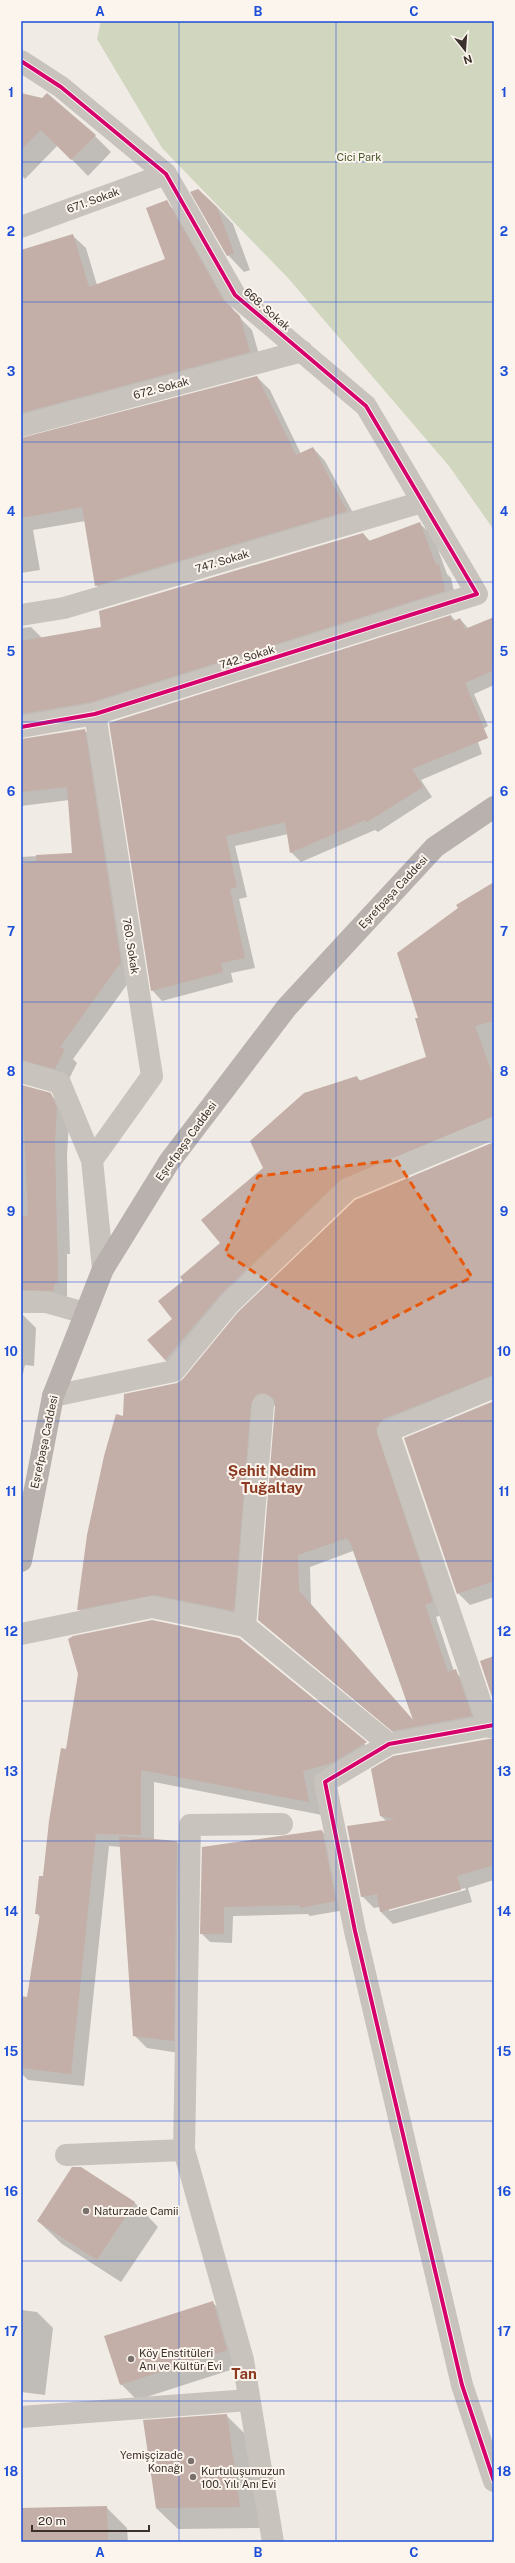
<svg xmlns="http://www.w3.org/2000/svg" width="515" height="2563" viewBox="0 0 515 2563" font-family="'Public Sans',sans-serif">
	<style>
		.green { fill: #d1d6bf }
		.shadow { fill: #0003; fill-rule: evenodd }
		.building { fill: #c3afa7; fill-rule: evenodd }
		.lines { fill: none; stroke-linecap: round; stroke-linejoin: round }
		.street { stroke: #c9c3be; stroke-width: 22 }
		.primary { stroke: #b8b1ad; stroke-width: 22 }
		.cycleway-casing { stroke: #fbf5ee; stroke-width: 6 }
		.cycleway { stroke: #d6006c; stroke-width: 4 }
		.marked { fill: #e8590c; fill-opacity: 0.2; stroke: #e8590c; stroke-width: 3; stroke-dasharray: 8 5; stroke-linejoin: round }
		.grid { fill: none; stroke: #1d4ed8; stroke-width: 1; stroke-opacity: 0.55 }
		.poi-dot { fill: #7a716c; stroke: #fbf5ee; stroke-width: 1.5 }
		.labels { text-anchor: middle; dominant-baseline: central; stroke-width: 4; stroke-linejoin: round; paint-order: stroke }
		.park-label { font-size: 11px; fill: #4a5a2e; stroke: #fbf5ee }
		.street-label { font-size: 11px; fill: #3b302b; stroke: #fbf5ee }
		.poi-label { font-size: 11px; fill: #3b302b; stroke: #fbf5ee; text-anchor: start }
		.district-label { font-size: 15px; font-weight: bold; fill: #8c3b22; stroke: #fbf5ee }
		.neatline { fill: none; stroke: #1d4ed8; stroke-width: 1.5 }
		.grid-label { font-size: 13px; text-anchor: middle; font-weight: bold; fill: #1d4ed8 }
	</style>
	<rect width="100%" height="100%" fill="#f0ebe5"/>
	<path class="green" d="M101,21H494V530L449,466L288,278L162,148L97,39Z"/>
	<path class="shadow" d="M21,94L95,136L111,152L88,176L58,145L25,179L21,175Z
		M166,202L179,214L235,313L252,330L262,365L21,435L22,438L257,377L270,390L301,454L313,448L325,461L359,524L108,598L96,585L85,521L33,530L40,570L21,573V251L73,236L86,248L97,285L166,260Z
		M217,207L233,224L250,270L244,272L228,255Z
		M420,524L433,536L447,574L451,578L457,604L22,735V740L84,730L97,742L134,975L73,1059L77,1063L68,1081L21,1082L22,1086L50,1094L63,1107L69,1122L67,1156L70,1254H67V1303L22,1309L23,1315L36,1328L34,1366L25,1365L21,1382V857L73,854L69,800L21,806V628L31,627L42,638L102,628L363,534L370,541Z
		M451,616L456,621L460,619L469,629L494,618V685L474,694L488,726L475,733L482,754L421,780L432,797L378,832L375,830L301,862L291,852L288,834L235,846L247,897L239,899L255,968L231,973L233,982L162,1001L152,990L110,723Z
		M494,883V1131L352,1192L177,1371L165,1360L184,1281L221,1243L265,1168L356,1077L361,1081L427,1057L420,1018Z
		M494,1143V1381L395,1431L444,1614L436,1617L454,1671L468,1683L483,1728L405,1742L259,1620L276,1406L269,1405L245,1622L167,1606L90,1621L78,1609L123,1418L177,1384ZM353,1551L414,1721L311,1604L310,1567Z
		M494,1435V1597L470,1605L458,1593Z
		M239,1639L379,1756L316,1784L322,1815L154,1782V1840L177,1842L190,1855L186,2054L147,2048L134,2035L121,1847L109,1846L84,2086L28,2080L21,2073V2010L28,1998L40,1917L36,1913L67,1750Z
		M494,1739V1880L468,1888L472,1902L393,1924L381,1912L380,1907L374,1908L362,1896L387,1822L381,1816ZM465,1888L466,1890L389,1911V1909Z
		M322,1831L330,1840L345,1910L310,1916L308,1914L233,1916L232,1943L210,1942L202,1934L203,1848Z
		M80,2168L135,2203L158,2227L121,2282L62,2244L38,2221Z
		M212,2302L229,2318L243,2366L137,2400L121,2384Z
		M21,2310L37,2312L53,2328L45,2395L21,2392Z
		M226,2415L247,2436L260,2528L178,2529L156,2508Z
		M106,2507L127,2528L128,2542H21V2509Z"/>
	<path class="building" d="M21,93L42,98L47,93L96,135L71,160L41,130L21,150Z
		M198,189L217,207L234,253L227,256L190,192Z
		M167,200L224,301L240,316L250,352L21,413V250L73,234L89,287L165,259L146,208Z
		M257,376L296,455L313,447L347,511L95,586L82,507L21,518V438Z
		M420,522L436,565L439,564L445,591L92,702L21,714V641L101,627L99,611L363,533L369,541Z
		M451,615L452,622L460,618L465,629L494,617V670L465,683L488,738L412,769L423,787L367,822L365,820L290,853L285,822L226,836L237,887L230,889L245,958L221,963L223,972L151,991L109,723Z
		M85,729L121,962L60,1047L65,1049L55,1069L21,1060V864L36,861V855L72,853L67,787L21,792V739Z
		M494,882V1021L475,1026L494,1078V1116L340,1180L220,1295L165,1360L147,1340L172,1319L158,1301L183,1281L180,1277L220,1243L201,1220L263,1168L250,1141L304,1093L357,1076L359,1081L426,1057L415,1018H418L397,953L458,908L456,905Z
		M22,1085L51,1093L57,1108L55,1143L58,1283L54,1284V1291L21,1290V1216H28Z
		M494,1142V1375L383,1419L376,1429L433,1602L425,1605L448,1672L456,1669L472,1716L392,1731L258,1620L275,1406L274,1399L264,1393L257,1394L251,1404L234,1611L154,1595L77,1610L87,1535L104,1456L116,1414L123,1416L124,1394L177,1383L183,1379L238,1312L355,1200ZM347,1538L351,1544L413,1720L299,1591L298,1555Z
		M494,1401V1581L457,1594L404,1438Z
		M152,1620L239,1638L367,1742L332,1763L303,1771L309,1802L141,1770V1835L96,1834L71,2074L21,2068V1996L27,1997L40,1914H35L39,1876H43L49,1821L61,1748L66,1749L78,1674L68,1639L73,1636Z
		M494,1656V1703L480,1661Z
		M494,1738V1865L457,1876L461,1890L380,1912L377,1894L361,1897L347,1826L396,1819L380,1816L371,1769L393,1756Z
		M322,1830L336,1901L300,1908V1905L224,1907V1934H200L202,1847Z
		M119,1836L177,1841L174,2041L133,2036Z
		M72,2167H81L135,2202L97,2260L37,2221Z
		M213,2301L227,2350L120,2385L104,2336Z
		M227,2414L240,2507L156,2508L143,2420Z
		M107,2506L108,2542H21V2508Z"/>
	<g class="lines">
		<path class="street" d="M21,61L61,87L166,174L235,295L366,406L477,594L95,714L21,727
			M21,227L166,174
			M21,426L302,351
			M21,615L64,608L422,502
			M21,1072L60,1083L92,1160L103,1269
			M92,1160L152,1076L95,714
			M21,1302H46L85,1313
			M53,1396L174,1371L229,1304L348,1189L494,1128
			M245,1626L263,1405
			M21,1634L152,1607L245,1626L389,1744
			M494,1725L389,1744L325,1782L355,1931L462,2385L494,2481
			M489,1727L388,1431L494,1387
			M66,2155L184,2150
			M21,2417L249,2400
			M273,2542L243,2360L184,2150L190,1825L282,1824"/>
		<path class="primary" d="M21,1561L53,1396L103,1269L169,1162L287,1007L435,847L494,807"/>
		<g class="cycleway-casing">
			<path id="cycleway" d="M21,61L61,87L166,174L235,295L366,406L477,594L95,714L21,727
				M494,1725L389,1744L325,1782L355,1931L462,2385L494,2481"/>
		</g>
		<use href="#cycleway" class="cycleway"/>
	</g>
	<path class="marked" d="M396,1160L472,1277L354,1338L225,1253L258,1176Z"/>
	<path class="grid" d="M179,21V2542M336,21V2542M21,162H494M21,302H494M21,442H494M21,582H494M21,722H494M21,862H494M21,1002H494M21,1142H494M21,1282H494M21,1421H494M21,1561H494M21,1701H494M21,1841H494M21,1981H494M21,2121H494M21,2261H494M21,2401H494"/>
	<g class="poi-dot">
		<circle cx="86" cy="2211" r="4"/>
		<circle cx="131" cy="2359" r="4"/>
		<circle cx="191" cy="2461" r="4"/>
		<circle cx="193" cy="2477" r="4"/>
	</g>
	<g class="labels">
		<g class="park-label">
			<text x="359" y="157">Cici Park</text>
		</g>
		<g class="street-label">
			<text transform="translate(93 200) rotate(-20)">671. Sokak</text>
			<text transform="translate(267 309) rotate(41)">668. Sokak</text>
			<text transform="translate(161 388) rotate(-15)">672. Sokak</text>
			<text transform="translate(222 561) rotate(-17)">747. Sokak</text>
			<text transform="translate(247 657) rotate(-17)">742. Sokak</text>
			<text transform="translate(393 892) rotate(-47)">Eşrefpaşa Caddesi</text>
			<text transform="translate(131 946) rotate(81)">760. Sokak</text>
			<text transform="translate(186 1141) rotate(-54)">Eşrefpaşa Caddesi</text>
			<text transform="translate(44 1442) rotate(-78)">Eşrefpaşa Caddesi</text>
		</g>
		<g class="poi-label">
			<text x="94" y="2211">Naturzade Camii</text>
			<text x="139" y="2353">Köy Enstitüleri<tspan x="139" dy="13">Anı ve Kültür Evi</tspan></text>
			<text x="183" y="2455" text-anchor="end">Yemişçizade<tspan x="183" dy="13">Konağı</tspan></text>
			<text x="201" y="2471">Kurtuluşumuzun<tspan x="201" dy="13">100. Yılı Anı Evi</tspan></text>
		</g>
		<g class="district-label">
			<text x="272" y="1470">Şehit Nedim<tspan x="272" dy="17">Tuğaltay</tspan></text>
			<text x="244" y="2373">Tan</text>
		</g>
	</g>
	<rect width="515" height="2563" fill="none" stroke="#fbf5ee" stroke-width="44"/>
	<g transform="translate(465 50) rotate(163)" stroke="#fbf5ee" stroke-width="3" paint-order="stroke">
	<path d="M0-3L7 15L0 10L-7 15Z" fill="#3b302b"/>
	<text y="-6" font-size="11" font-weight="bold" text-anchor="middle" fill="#3b302b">N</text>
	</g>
	<path d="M32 2525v6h117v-6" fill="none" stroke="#3b302b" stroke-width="2"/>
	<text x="38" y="2525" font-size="12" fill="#3b302b" stroke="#fbf5ee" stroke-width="3" paint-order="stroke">20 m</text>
	<rect x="22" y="22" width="471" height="2519" class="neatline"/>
	<g class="grid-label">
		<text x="100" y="16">A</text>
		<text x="258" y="16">B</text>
		<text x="414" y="16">C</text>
		<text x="11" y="97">1</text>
		<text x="504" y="97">1</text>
		<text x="11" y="236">2</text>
		<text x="504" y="236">2</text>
		<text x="11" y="376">3</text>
		<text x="504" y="376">3</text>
		<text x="11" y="516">4</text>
		<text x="504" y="516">4</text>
		<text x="11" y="656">5</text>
		<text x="504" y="656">5</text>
		<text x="11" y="796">6</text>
		<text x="504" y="796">6</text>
		<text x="11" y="936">7</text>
		<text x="504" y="936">7</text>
		<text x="11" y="1076">8</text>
		<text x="504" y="1076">8</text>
		<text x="11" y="1216">9</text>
		<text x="504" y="1216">9</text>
		<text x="11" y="1356">10</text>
		<text x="504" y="1356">10</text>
		<text x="11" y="1496">11</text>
		<text x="504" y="1496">11</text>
		<text x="11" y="1636">12</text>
		<text x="504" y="1636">12</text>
		<text x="11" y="1776">13</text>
		<text x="504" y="1776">13</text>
		<text x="11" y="1916">14</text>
		<text x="504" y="1916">14</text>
		<text x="11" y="2056">15</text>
		<text x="504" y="2056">15</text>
		<text x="11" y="2196">16</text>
		<text x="504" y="2196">16</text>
		<text x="11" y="2336">17</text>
		<text x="504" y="2336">17</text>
		<text x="11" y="2476">18</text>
		<text x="504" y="2476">18</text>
		<text x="100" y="2557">A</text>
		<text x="258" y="2557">B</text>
		<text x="414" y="2557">C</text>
	</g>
</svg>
